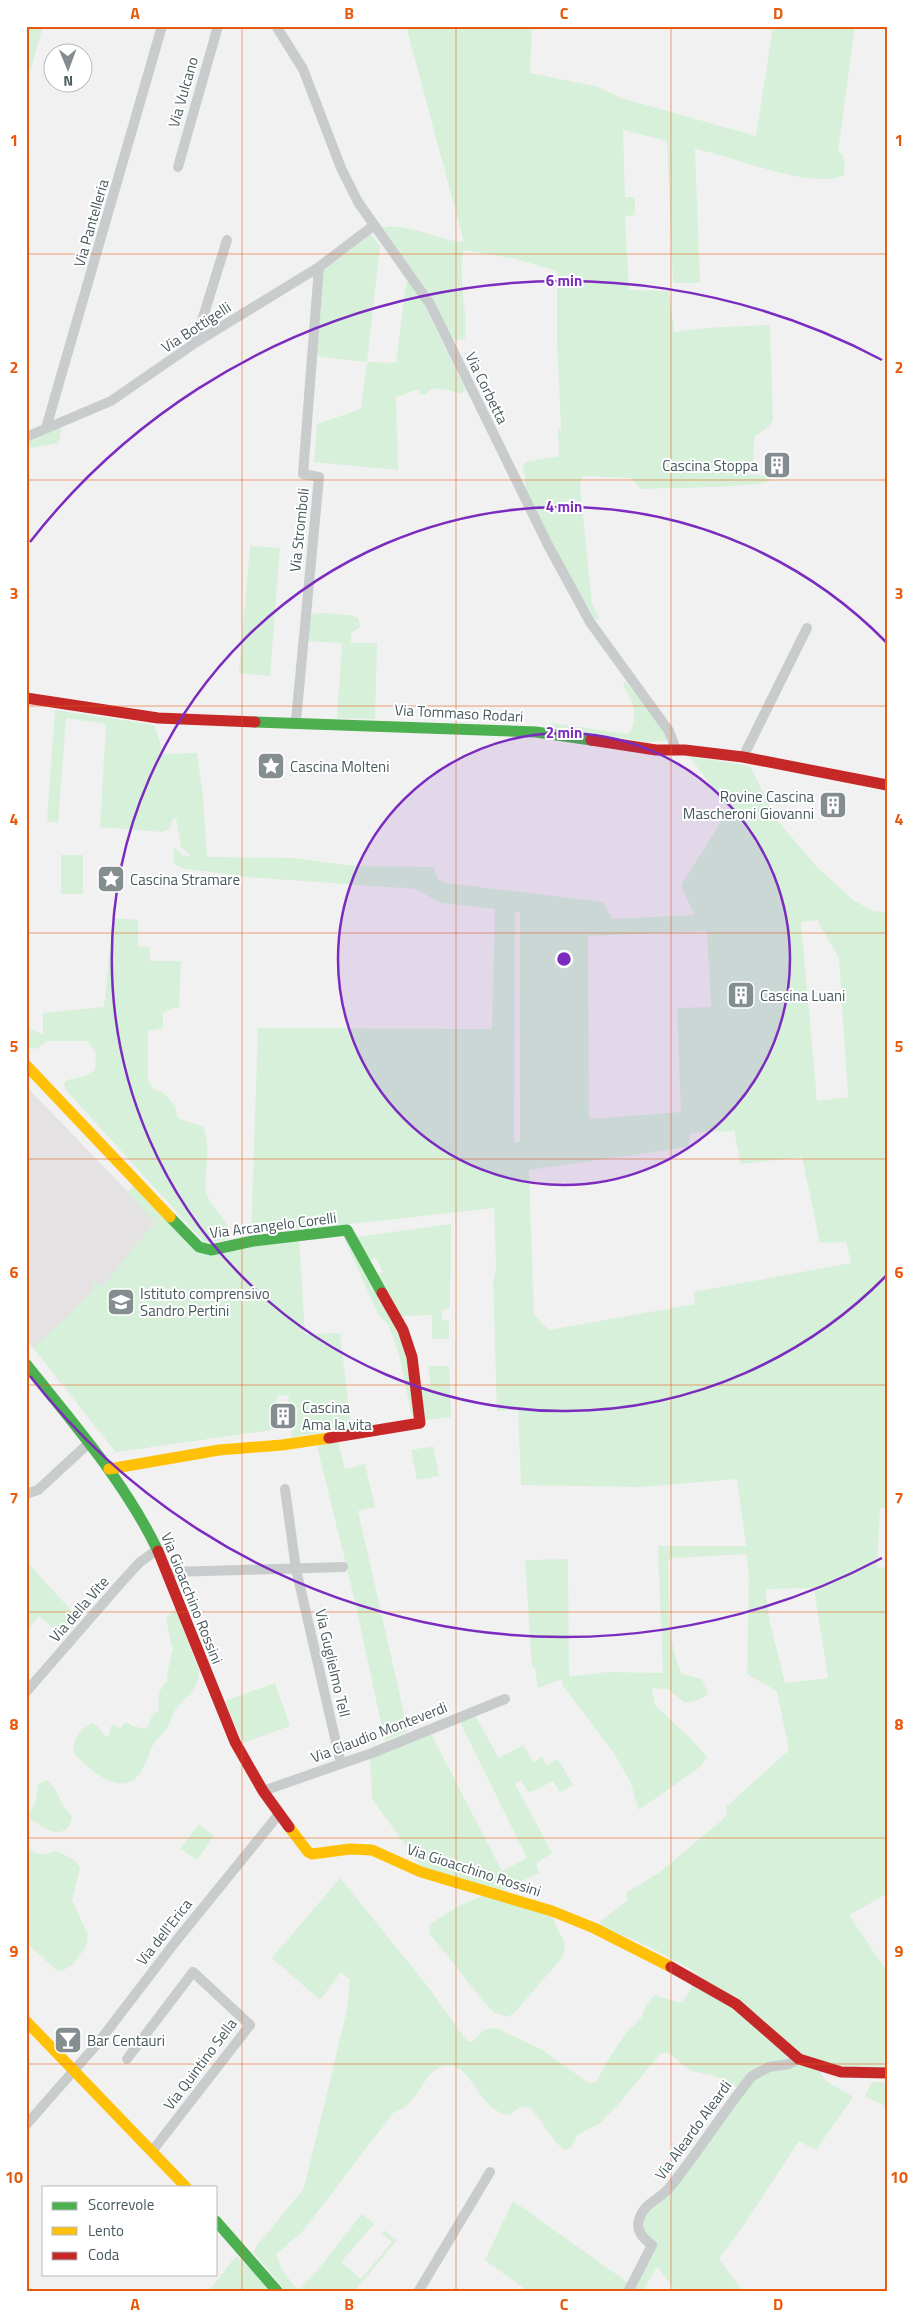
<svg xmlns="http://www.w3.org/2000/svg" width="913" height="2318" viewBox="0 0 913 2318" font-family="'Titillium Web',sans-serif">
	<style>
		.education { fill: #e4e2e3 }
		.green { fill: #d6f0d9; fill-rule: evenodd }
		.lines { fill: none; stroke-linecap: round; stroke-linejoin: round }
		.street { stroke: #c9cccd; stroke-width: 10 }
		.fast { stroke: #4caf50; stroke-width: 11 }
		.slow { stroke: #ffc107; stroke-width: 11 }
		.jam { stroke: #c62828; stroke-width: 11 }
		.grid { fill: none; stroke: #e8590c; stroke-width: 1; stroke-opacity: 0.55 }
		.ring { fill: none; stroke: #7b2cbf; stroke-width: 2.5 }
		.labels { text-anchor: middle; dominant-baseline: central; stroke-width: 4; stroke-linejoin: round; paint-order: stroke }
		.street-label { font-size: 15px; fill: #48595e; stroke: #fff }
		.poi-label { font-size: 15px; fill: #48595e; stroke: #fff; text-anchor: start }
		.centre { fill: #7b2cbf; stroke: #fff; stroke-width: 2.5 }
		.ring-label { font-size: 15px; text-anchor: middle; font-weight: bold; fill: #7b2cbf; stroke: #fff; stroke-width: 4; stroke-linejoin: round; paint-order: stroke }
		.neatline { fill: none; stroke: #e8590c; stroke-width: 2 }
		.grid-label { font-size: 16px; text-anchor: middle; font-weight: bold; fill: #e8590c }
	</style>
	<rect width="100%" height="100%" fill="#f2f1f1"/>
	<path class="education" d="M26,1086L156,1221L277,1403L278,1429L116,1452L26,1339Z"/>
	<path class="green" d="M26,26H43L26,85Z
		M406,26H532L530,73L599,87L621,98L756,136L773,26H855L838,152L842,154L845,162L844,175C814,191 730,155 695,149L700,283H673L667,141L623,130L625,197H635V215L625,216L629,290L669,291L674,332L704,328L770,325L773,421L769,426L754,437L753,467L748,474L768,476L771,480C763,488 660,488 641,489L631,478L583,476L580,486L592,604L599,617L597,620L595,619L561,559L525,488V476L522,468L526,462L559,456L558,430L561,429L557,343V271L516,259L464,250C457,278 468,310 465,339L456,340L451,338L428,293L382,227C410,223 437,240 464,242Z
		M370,234L380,246L367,362L396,363L406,284L409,281L419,294L466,390L461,394C457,392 434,387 431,389C428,391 427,394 425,395H421L419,389L396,397L398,470L314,462L317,424L361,409L367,362L321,357L317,354L324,269Z
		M56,425L61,429L59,443L26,449V438Z
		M250,546L280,548L270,676L239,673Z
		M322,613L350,615L358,618L360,627L351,633V643H377L375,719L337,718L342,643L306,641L308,615Z
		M625,681L664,729L667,738L665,741L646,742L551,727L552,723L628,734C640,719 633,700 623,686Z
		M55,710L149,724L155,726L163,754L197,753L203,797L207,857L293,858L354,866L433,867L438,879L446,883L603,902L612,919L694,915L681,885L729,809L689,756L750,766L777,820L817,867L853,900L873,911L887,913V1508H880L877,1568L887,1567V1898L885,1895L849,1915L887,1972V2068L823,2072L821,2074L826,2081L853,2097L816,2150L799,2141L744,2225L721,2255L720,2260L743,2292H677L657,2267L642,2292H529L485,2260L513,2201L633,2286L654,2250L647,2238L641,2219L742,2092L731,2083L712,2075L691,2071L667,2052L660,2054L616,2107L599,2124L578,2134L571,2147L566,2150C553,2145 542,2116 526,2106L519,2108L510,2115C481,2113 473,2069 452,2066C430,2062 422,2091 410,2102C405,2107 400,2110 394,2112L302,2232L276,2254L282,2270L298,2290L316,2272L362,2214L374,2224L341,2262L361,2279L392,2242L382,2233L384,2230L397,2240L354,2292H287L254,2253L256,2247L304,2188L347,2010L350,1979L341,1972L320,2000L272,1958L340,1878L429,1988L467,2041L472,2042L484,2030L492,2028L501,2030L542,2050L589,2083L596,2082L608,2060L626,2033L641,2018L646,2005L655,1995L679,2003C692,1995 691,1985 696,1972L648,1946L600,1926V1922L628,1900L626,1893L660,1872L722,1820L727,1813L726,1807L789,1750L777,1691L747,1674L749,1576L746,1554L671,1558L668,1562C670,1598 666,1642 682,1674L702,1679L708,1694L699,1700L685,1703L668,1689L652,1688L655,1705L691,1739L707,1757L700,1767L639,1810L630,1781L613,1752L563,1686L562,1679L538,1688L535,1668L532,1667L525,1560L568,1559L569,1677L607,1672L663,1673L658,1546H746L737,1479L640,1487L521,1485L518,1409L497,1411L493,1282L496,1268L494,1208L251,1235L258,1028L492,1029L495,909L440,903L416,889L247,877L181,868L173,863L174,848L184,856H191L181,847L176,818L173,819L169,830L162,832L100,827L106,724L66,718L58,823L47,821ZM515,912H520V1142H514ZM817,920L839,958L848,1097L817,1101L801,922ZM707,931L711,1007L677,1008L681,1112L589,1119L588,936ZM734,1131L741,1164L802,1157L820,1243L846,1242L851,1263L693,1292L695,1304L549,1330L534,1315L529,1170L688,1147L691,1133ZM814,1588L828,1678L785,1683L770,1623L765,1589Z
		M61,855H83V894H61Z
		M113,918L138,920V946L150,947V961H181L179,1008H172L163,1013V1028L148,1031V1080L154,1089L164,1093L175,1106L177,1117C185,1123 195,1122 204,1128C207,1139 208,1148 207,1159C207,1169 204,1181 206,1191C210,1210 231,1218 230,1239L205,1243L66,1090L64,1084L67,1080L85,1076L95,1070L96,1053L87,1041H46C40,1048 35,1051 26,1047V1026L43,1035V1013L104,1007Z
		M133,1186L192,1245L299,1237L305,1334L340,1333L351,1427L292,1437L287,1399H289V1396L278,1395L275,1404L278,1429L116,1452L33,1347C56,1329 76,1309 96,1286L91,1282L94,1280L102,1287L155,1222L127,1192Z
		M451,1224L450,1304L449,1309L442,1310V1320L449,1321V1339H432V1315L400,1316L378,1275L383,1272L376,1258L370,1260L357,1237Z
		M342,1234L405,1342L416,1414L412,1418L399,1354L388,1324L379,1316Z
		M428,1366H449L451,1417L426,1420L419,1388L431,1386Z
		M338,1441L345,1469L365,1464L375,1507L358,1511L408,1731L385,1741L354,1597L317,1446Z
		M433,1446L439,1476L417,1480L411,1450Z
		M26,1561L80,1620L64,1638L39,1616L26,1632Z
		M176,1608L199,1671C199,1691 184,1697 174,1712C171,1718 170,1725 166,1729C161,1736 156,1739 152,1747C148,1758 141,1778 130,1782C111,1790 84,1765 73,1752C74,1738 79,1730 92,1723L97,1726L105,1736L109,1735L111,1726L114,1725L120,1729L124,1723H129L132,1726L147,1729L152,1716L159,1709C157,1699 159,1687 168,1681L167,1674L173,1648L171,1644L166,1618Z
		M275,1683L290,1726L243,1743L225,1701Z
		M474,1714L499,1758L523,1745L533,1762L542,1757L547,1765L558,1759L573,1785L560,1792L553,1781L531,1792L527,1791L521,1780L515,1784L552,1853L536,1864L539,1873L500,1891L422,1868L372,1799L370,1756L430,1732L502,1871L527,1858L459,1720Z
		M46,1780C59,1788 59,1805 72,1816C68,1843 44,1830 31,1819L29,1813L36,1801L38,1785Z
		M199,1824L214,1836L197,1860L180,1849Z
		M26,1844C34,1855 42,1857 54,1851C65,1855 74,1857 80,1868L72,1900L88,1935L86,1947L72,1965L62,1971L55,1969L26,1942Z
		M492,1892L552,1911C553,1916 554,1923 557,1928C564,1943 568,1940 562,1958L514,2013L507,2017L493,2012L484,2002L429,1933L430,1928L428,1926L456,1907Z
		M872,2082H887V2107L865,2096Z
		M236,2256L260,2278L271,2292H208Z"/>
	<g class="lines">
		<path class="street" d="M276,26L303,69L341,168L358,202L430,304L548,545L590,622L669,731L676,750
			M178,167L218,26
			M195,343L227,240
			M46,428L162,26
			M26,437L111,401L195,343L319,267L373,226
			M296,721L319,477L303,474L319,267
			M743,757L807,628
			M285,1489L296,1569L341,1764
			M26,1494L38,1490L89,1443
			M169,1575L174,1572L343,1567
			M26,1692L119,1585L139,1563L158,1549
			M263,1791L372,1753L505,1699
			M127,2059L193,1972L250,2025L153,2150
			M26,2125L98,2043L176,1941L279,1814
			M418,2292L490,2172
			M628,2292L652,2245C643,2238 636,2231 639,2220C643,2203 661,2199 670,2187C699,2151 723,2112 752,2076L769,2067L789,2064L799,2059"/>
		<path class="fast" d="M255,722L536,732L591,740
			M170,1217L199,1247L211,1250L253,1241L347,1230L382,1293
			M26,1364C73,1423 125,1482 158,1551
			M216,2221L278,2292"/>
		<path class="slow" d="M26,1065L170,1217
			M109,1469L219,1450L282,1445L329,1438
			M289,1827L308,1852L312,1854L350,1849L372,1850L421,1872L552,1911L594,1928L671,1967
			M26,2021L186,2187"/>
		<path class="jam" d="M26,698L158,718L255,722
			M591,740L656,750H685L743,757L887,785
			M329,1438L420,1423L412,1357L403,1330L382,1293
			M158,1551L235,1742L263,1791L289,1827
			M671,1967L736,2004L799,2059L841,2072L887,2073"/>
	</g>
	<path class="grid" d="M242,26V2292M456,26V2292M671,26V2292M26,254H887M26,480H887M26,706H887M26,933H887M26,1159H887M26,1385H887M26,1612H887M26,1838H887M26,2064H887"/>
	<circle cx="564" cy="959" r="226" fill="#7b2cbf" fill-opacity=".12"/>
	<g class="ring">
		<circle cx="564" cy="959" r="226"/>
		<path d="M886 1276A452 452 0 1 1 886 642"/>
		<path d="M882 1558A678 678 0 0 1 30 1376M30 542A678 678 0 0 1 882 360"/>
	</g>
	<defs>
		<g id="building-square" transform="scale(1.4375)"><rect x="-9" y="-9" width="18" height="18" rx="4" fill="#848e91" stroke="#fff"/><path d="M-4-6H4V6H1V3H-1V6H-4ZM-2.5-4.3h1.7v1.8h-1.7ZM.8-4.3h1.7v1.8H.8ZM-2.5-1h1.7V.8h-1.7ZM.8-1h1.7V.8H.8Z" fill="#fff"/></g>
		<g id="sight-square" transform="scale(1.4375)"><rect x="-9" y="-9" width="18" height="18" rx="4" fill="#848e91" stroke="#fff"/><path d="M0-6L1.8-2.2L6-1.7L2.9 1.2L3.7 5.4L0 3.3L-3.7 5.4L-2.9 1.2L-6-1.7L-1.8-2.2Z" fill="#fff"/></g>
		<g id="school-square" transform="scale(1.4375)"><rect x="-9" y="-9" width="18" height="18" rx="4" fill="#848e91" stroke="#fff"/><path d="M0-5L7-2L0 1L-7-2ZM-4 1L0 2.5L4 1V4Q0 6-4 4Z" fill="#fff"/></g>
		<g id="bar-square" transform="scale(1.4375)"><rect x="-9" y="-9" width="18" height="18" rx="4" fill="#848e91" stroke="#fff"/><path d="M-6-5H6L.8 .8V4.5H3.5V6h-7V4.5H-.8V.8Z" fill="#fff"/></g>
	</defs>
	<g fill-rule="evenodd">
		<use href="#building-square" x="777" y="465"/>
		<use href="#sight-square" x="271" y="766"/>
		<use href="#building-square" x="833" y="805"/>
		<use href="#sight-square" x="111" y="879"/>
		<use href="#building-square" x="741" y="995"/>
		<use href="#school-square" x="121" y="1302"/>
		<use href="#building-square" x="283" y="1416"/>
		<use href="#bar-square" x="68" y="2040"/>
	</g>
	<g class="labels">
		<g class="street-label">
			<text transform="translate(183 92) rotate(-74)">Via Vulcano</text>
			<text transform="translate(91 223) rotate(-74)">Via Pantelleria</text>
			<text transform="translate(196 327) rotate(-33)">Via Bottigelli</text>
			<text transform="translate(487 388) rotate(64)">Via Corbetta</text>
			<text transform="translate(299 530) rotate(-84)">Via Stromboli</text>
			<text transform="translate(459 713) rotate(3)">Via Tommaso Rodari</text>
			<text transform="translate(273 1225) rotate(-7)">Via Arcangelo Corelli</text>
			<text transform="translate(192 1598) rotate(68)">Via Gioacchino Rossini</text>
			<text transform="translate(79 1609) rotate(-49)">Via della Vite</text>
			<text transform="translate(333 1663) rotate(77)">Via Guglielmo Tell</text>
			<text transform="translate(379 1732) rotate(-21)">Via Claudio Monteverdi</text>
			<text transform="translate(474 1870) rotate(18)">Via Gioacchino Rossini</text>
			<text transform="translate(164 1932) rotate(-52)">Via dell'Erica</text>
			<text transform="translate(200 2064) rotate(-53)">Via Quintino Sella</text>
			<text transform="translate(693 2130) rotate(-54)">Via Aleardo Aleardi</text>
		</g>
		<g class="poi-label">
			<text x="758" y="465" text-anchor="end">Cascina Stoppa</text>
			<text x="290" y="766">Cascina Molteni</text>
			<text x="814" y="796" text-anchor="end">Rovine Cascina<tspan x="814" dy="17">Mascheroni Giovanni</tspan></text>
			<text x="130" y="879">Cascina Stramare</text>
			<text x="760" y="995">Cascina Luani</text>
			<text x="140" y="1293">Istituto comprensivo<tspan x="140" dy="17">Sandro Pertini</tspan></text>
			<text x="302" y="1407">Cascina<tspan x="302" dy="17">Ama la vita</tspan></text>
			<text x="87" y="2040">Bar Centauri</text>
		</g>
	</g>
	<circle cx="564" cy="959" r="8" class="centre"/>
	<g class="ring-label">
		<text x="564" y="286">6 min</text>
		<text x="564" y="512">4 min</text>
		<text x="564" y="738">2 min</text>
	</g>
	<rect width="913" height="2318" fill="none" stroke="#ffffff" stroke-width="55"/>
	<rect x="42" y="2186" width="175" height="90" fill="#ffffff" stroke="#b6bdbf"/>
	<rect x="52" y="2202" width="25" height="8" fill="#4caf50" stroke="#b6bdbf"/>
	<text x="88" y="2210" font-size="15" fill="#48595e">Scorrevole</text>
	<rect x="52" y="2227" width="25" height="8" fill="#ffc107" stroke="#b6bdbf"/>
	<text x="88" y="2236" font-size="15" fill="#48595e">Lento</text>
	<rect x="52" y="2252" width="25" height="8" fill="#c62828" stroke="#b6bdbf"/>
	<text x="88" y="2260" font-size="15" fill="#48595e">Coda</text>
	<g transform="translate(68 68) rotate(179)"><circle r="24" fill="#ffffff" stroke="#b6bdbf"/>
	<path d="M0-4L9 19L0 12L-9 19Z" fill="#848e91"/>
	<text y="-8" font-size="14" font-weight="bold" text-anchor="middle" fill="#48595e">N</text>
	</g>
	<rect x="28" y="28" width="858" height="2262" class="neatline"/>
	<g class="grid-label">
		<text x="135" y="19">A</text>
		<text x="349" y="19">B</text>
		<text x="564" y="19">C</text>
		<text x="778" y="19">D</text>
		<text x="14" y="146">1</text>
		<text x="899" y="146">1</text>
		<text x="14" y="373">2</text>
		<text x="899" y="373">2</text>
		<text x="14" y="599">3</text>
		<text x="899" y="599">3</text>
		<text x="14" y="825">4</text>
		<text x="899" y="825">4</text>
		<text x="14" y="1052">5</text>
		<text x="899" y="1052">5</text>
		<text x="14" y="1278">6</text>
		<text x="899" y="1278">6</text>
		<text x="14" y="1504">7</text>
		<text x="899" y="1504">7</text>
		<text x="14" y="1730">8</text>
		<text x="899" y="1730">8</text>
		<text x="14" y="1957">9</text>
		<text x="899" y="1957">9</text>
		<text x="14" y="2183">10</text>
		<text x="899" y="2183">10</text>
		<text x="135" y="2310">A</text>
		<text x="349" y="2310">B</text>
		<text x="564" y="2310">C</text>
		<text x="778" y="2310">D</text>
	</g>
</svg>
